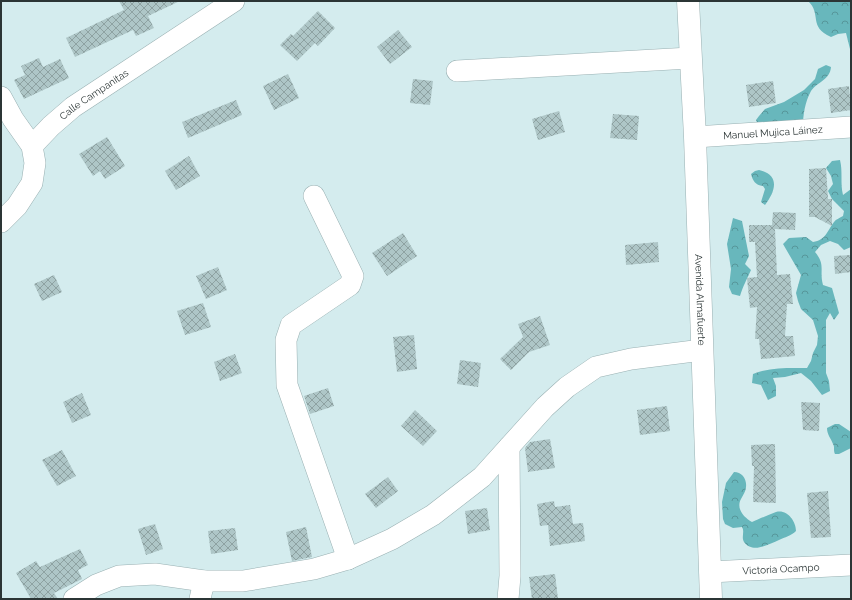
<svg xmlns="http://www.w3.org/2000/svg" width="852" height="600" viewBox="0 0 852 600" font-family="Raleway,sans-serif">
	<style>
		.forest { fill: url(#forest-crowns) }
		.building { fill: url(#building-cross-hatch) }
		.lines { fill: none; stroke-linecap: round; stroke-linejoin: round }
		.street-casing { stroke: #99b0b2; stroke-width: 22 }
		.secondary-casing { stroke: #99b0b2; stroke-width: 23 }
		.street { stroke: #fff; stroke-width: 21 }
		.secondary { stroke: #fff; stroke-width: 22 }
		.labels { text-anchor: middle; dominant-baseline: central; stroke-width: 4; stroke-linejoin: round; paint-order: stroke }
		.street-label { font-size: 10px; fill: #2b3535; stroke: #d4ecee }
	</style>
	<defs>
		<pattern id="forest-crowns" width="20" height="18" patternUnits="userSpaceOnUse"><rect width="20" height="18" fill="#68b7bc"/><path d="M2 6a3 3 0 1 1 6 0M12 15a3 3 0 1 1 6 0" fill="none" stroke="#56969a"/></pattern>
		<pattern id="building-cross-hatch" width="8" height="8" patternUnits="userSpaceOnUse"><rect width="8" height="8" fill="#aec6c7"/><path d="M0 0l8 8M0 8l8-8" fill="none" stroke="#8ea2a2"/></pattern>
	</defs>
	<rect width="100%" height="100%" fill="#d4ecee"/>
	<path class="forest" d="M808,1H851V53L846,33L838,34L831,37C808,27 822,14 808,1Z
		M826,65L831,67C830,80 817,82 811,91C805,102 803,115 803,126L758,125L756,120L759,116L765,109L784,102L804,90L815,79L818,69Z
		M840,160C843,172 840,183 843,195L851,189V247L844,250L838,244L830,241L821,245L815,252C826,265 819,270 823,285L832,288L839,313L834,320L830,313L826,320V373L829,381L830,391L822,395L811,381L801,373L785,377L773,378L776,386V396L768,400L761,385L752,383L753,374C770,367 789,368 807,368L811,361L813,353L817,345L818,336L813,320L801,309L798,301L796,293L801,275L783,244L789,238L806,237L813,242C826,240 827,231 834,222C836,219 840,218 843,216L844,211L832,199L828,191L833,184L831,176L826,168L832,161Z
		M759,170C781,175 775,192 765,205L761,202L765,189L763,186C755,185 753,181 751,174L755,171Z
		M733,218L742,221L749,256L745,264L751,270C747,279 743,286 740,296L732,294L729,287L731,269L727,244Z
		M835,424H839L851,432V448L839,454H835C833,450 835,447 833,444C831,438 827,435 827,428Z
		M734,472C742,472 747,479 746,487C746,491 743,495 741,499C736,508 743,517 752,522C759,519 768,515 776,512C787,509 796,521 796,531C791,536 785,537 779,540C769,544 753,554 744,542C741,537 745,532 742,527L733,528L725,524L723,519L722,502L726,483Z"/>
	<path class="building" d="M119,1H180L148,16L154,28L136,36L133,30L75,57L66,38L124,10Z
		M318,11L335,28L318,46L315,43L297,61L280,45L291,34L293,36Z
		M398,30L412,47L390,64L377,47Z
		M39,58L43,67L60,59L69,78L24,99L14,80L25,75L21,66Z
		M288,74L299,98L274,110L263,86Z
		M413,79L433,81L430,105L410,103Z
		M773,81L776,103L749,107L746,85Z
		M849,86L851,110L831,113L828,89Z
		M236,100L242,115L188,138L182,122Z
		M559,111L565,132L538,140L532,119Z
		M613,114L639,116L637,140L610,138Z
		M107,137L125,166L105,179L100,171L93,176L79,154Z
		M189,156L200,176L176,190L165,171Z
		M826,168L828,199H832V226L815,217H809V169Z
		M773,212L796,213L795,230L775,229L777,275L790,274L793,304H787L785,336H793L795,356L761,359L759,339H755L757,307L750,308L747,278L757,277L755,242H749V225H772Z
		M403,233L417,256L387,276L372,253Z
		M658,242L659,262L626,265L625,245Z
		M851,255V272L835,274L834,256Z
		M218,267L227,290L206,299L196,276Z
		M54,275L62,292L42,301L34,284Z
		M203,303L211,327L185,335L177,311Z
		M540,316L550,345L529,352L511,370L500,359L523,337L518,324Z
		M414,335L417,369L397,372L393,337Z
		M235,354L242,373L220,381L214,362Z
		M460,360L481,363L478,387L457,384Z
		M328,388L334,406L310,414L304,396Z
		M82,393L91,415L72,423L63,402Z
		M801,402L820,403L819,431L803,430Z
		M667,406L670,431L640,435L637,410Z
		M415,410L437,431L423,446L401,426Z
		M550,439L555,468L528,472L525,448L530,442Z
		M775,444L776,503L753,502L754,466H752L751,445Z
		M62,450L76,476L57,486L42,460Z
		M388,477L398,491L376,508L365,494Z
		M828,491L831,537L811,538L807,493Z
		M554,501L555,507L570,505L573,524L583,523L585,541L550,546L548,525L540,526L537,504Z
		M487,508L490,530L468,534L465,511Z
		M155,524L163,549L146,555L138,529Z
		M306,527L312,557L292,561L286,532Z
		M235,528L238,550L211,554L208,531Z
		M80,549L88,565L78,570L82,579L54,593L58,599H31L16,573L36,561L40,567Z
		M555,574L558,599H532L529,577Z"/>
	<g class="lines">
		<g class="street-casing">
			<g id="street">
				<path d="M457,71L690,58"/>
				<path d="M1,97L13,119L32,146L35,163L32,183L17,206L1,222"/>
				<path id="s1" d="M695,137L851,127"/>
				<path id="s2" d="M32,146L51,126L73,107L234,1"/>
				<path d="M314,196L353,276L350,285L291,325L286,340L287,385L348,559"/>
				<path id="s3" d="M710,572L851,565"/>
				<path d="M74,599L96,585L119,576L155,574L204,581H243L314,569L348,559L392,539L433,515L482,477L545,407L567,387L596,367L631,359L702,350"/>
				<path d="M200,599L204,581"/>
				<path d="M508,599L510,576L509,447"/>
			</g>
		</g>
		<g class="secondary-casing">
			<g id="secondary">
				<path id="s4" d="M688,1L695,137L711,599"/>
			</g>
		</g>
		<use href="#street" class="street"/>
		<use href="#secondary" class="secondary"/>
	</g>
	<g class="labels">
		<g class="street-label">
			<text stroke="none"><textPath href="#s2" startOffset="81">Calle Campanitas</textPath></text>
			<text stroke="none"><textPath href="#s1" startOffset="78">Manuel Mujica Láinez</textPath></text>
			<text stroke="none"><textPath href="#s4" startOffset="299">Avenida Almafuerte</textPath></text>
			<text stroke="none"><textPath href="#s3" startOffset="71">Victoria Ocampo</textPath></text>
		</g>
	</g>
	<rect width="852" height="600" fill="none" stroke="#2b3535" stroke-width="4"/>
</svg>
